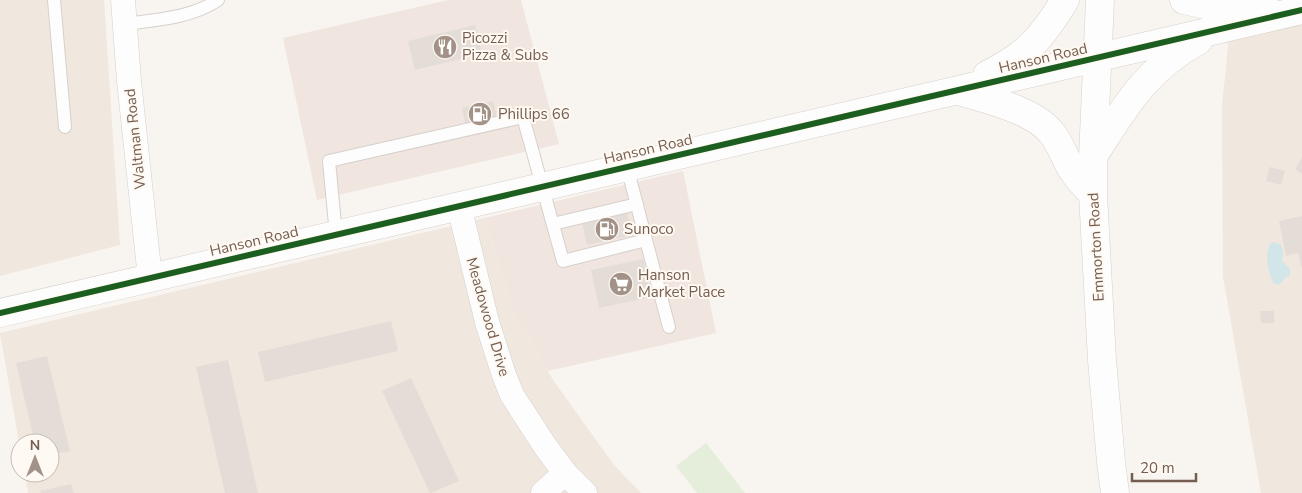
<svg xmlns="http://www.w3.org/2000/svg" width="1302" height="493" viewBox="0 0 1302 493" font-family="'Nunito Sans',sans-serif">
	<style>
		.residential { fill: #f0e7de }
		.commercial { fill: #f1e5df }
		.green { fill: #e5eddb }
		.water { fill: #d2e5e8 }
		.building { fill: #e4ddd7 }
		.lines { fill: none; stroke-linecap: round; stroke-linejoin: round }
		.lane-casing { stroke: #d5d0cb; stroke-width: 14 }
		.street-casing { stroke: #d5d0cb; stroke-width: 25 }
		.secondary-casing { stroke: #d6d0ca; stroke-width: 29 }
		.lane { stroke: #fefdfd; stroke-width: 12 }
		.street { stroke: #fefdfd; stroke-width: 24 }
		.secondary { stroke: #fefdfd; stroke-width: 28 }
		.cycleway-casing { stroke: #fef9f2; stroke-width: 9 }
		.cycleway { stroke: #1b5e20; stroke-width: 6 }
		.labels { text-anchor: middle; dominant-baseline: central; stroke-width: 4; stroke-linejoin: round; paint-order: stroke }
		.poi-label { font-size: 15px; fill: #755d50; stroke: #fef9f2; text-anchor: start }
		.street-label { font-size: 15px; fill: #755d50; stroke: #fef9f2 }
	</style>
	<rect width="100%" height="100%" fill="#f8f4f0"/>
	<path class="residential" d="M0,0H104L120,245L0,276Z
		M1221,0H1302V493H1261L1223,277L1222,107L1228,47Z
		M485,218L513,311L553,380L614,465L641,493H28L25,473H50V443H20V448L0,333Z"/>
	<path class="commercial" d="M448,0H521L559,144L317,200L283,38Z
		M683,171L716,333L548,371L513,311L485,218Z"/>
	<path class="green" d="M706,443L745,493H697L676,466Z"/>
	<path class="water" d="M1272,242L1280,244L1283,250L1282,261L1290,269V275L1286,277L1279,285L1274,284C1268,272 1263,253 1272,242Z"/>
	<path class="building" d="M475,25L482,54L415,70L408,41Z
		M493,101L497,119L466,126L462,108Z
		M1302,157V174L1295,169Z
		M1270,167L1285,171L1281,185L1266,181Z
		M627,212L632,235L587,245L582,222Z
		M1302,216V267H1301L1298,253L1286,256L1279,221Z
		M643,259L651,297L599,308L591,270Z
		M1260,311H1274V323H1261Z
		M391,321L398,351L265,382L258,352Z
		M47,356L70,451L50,455V443H35L16,363Z
		M228,360L258,493H225L196,367Z
		M411,378L459,481L431,493H430L382,391Z
		M71,484L74,493H41L40,491Z"/>
	<g class="lines">
		<g class="lane-casing">
			<path id="lane" d="M54,0L65,127
				M125,24C156,20 191,18 218,0
				M553,224L637,204
				M336,235L329,161L523,117L563,261L646,240L627,167
				M646,240L669,327"/>
		</g>
		<g class="street-casing">
			<path id="street" d="M123,0L129,81L150,278
				M459,206L487,322L504,375L512,395L545,446L565,473L585,493
				M543,493L565,473"/>
		</g>
		<g class="secondary-casing">
			<path id="secondary" d="M1100,0L1093,157V194L1102,360L1111,462L1115,493
				M1184,0L1214,7L1267,9
				M987,75C1027,55 1042,38 1065,0
				M959,91C986,99 1032,110 1050,131C1062,144 1065,161 1075,174C1080,181 1087,188 1093,194
				M1094,155C1123,109 1148,67 1198,41
				M0,313L1302,10"/>
		</g>
		<use href="#lane" class="lane"/>
		<use href="#street" class="street"/>
		<use href="#secondary" class="secondary"/>
		<g class="cycleway-casing">
			<path id="cycleway" d="M0,313L1302,10"/>
		</g>
		<use href="#cycleway" class="cycleway"/>
	</g>
	<defs>
		<g id="restaurant-disc" transform="scale(1.25)"><circle r="9.5" fill="#a39288" stroke="#fef9f2"/><path d="M-5-6h1v4h1v-4h1v4h1v-4h1v5L-1.5 .5V6h-2V.5L-5-1ZM5-6V6H3V1.5H1.5Q1.5-4 5-6Z" fill="#fff"/></g>
		<g id="fuel-disc" transform="scale(1.25)"><circle r="9.5" fill="#a39288" stroke="#fef9f2"/><path d="M-5.5-6h7V0h2V4h1.3V-2.5L3-4.5l.8-.8L6-3V5H2.5V1h-1V6h-7ZM-4.2-4.7v3.2H.2V-4.7Z" fill="#fff"/></g>
		<g id="supermarket-disc" transform="scale(1.25)"><circle r="9.5" fill="#a39288" stroke="#fef9f2"/><path d="M-6-5.5h2.5l.6 2H6L4.5 2H-2.5L-4.4-4H-6ZM-1.5 3.2a1.3 1.3 0 1 0 .1 0ZM3 3.2a1.3 1.3 0 1 0 .1 0Z" fill="#fff"/></g>
	</defs>
	<g fill-rule="evenodd">
		<use href="#restaurant-disc" x="445" y="47"/>
		<use href="#fuel-disc" x="480" y="114"/>
		<use href="#fuel-disc" x="607" y="229"/>
		<use href="#supermarket-disc" x="621" y="284"/>
	</g>
	<g class="labels">
		<g class="poi-label">
			<text x="462" y="38">Picozzi<tspan x="462" dy="17">Pizza &amp; Subs</tspan></text>
			<text x="498" y="114">Phillips 66</text>
			<text x="624" y="229">Sunoco</text>
			<text x="638" y="275">Hanson<tspan x="638" dy="17">Market Place</tspan></text>
		</g>
		<g class="street-label">
			<text transform="translate(1043 58) rotate(-13)">Hanson Road</text>
			<text transform="translate(135 139) rotate(-96)">Waltman Road</text>
			<text transform="translate(648 149) rotate(-13)">Hanson Road</text>
			<text transform="translate(254 241) rotate(-13)">Hanson Road</text>
			<text transform="translate(1096 247) rotate(-93)">Emmorton Road</text>
			<text transform="translate(488 317) rotate(74)">Meadowood Drive</text>
		</g>
	</g>
	<g transform="translate(35 458)"><circle r="24" fill="#fef9f2" stroke="#c7bbb1"/>
	<path d="M0-4L9 19L0 12L-9 19Z" fill="#a39288"/>
	<text y="-8" font-size="14" font-weight="bold" text-anchor="middle" fill="#755d50">N</text>
	</g>
	<path d="M1132 473v8h64v-8" fill="none" stroke="#755d50" stroke-width="2.5"/>
	<text x="1140" y="473" font-size="15" fill="#755d50" stroke="#fef9f2" stroke-width="4" paint-order="stroke">20 m</text>
</svg>
